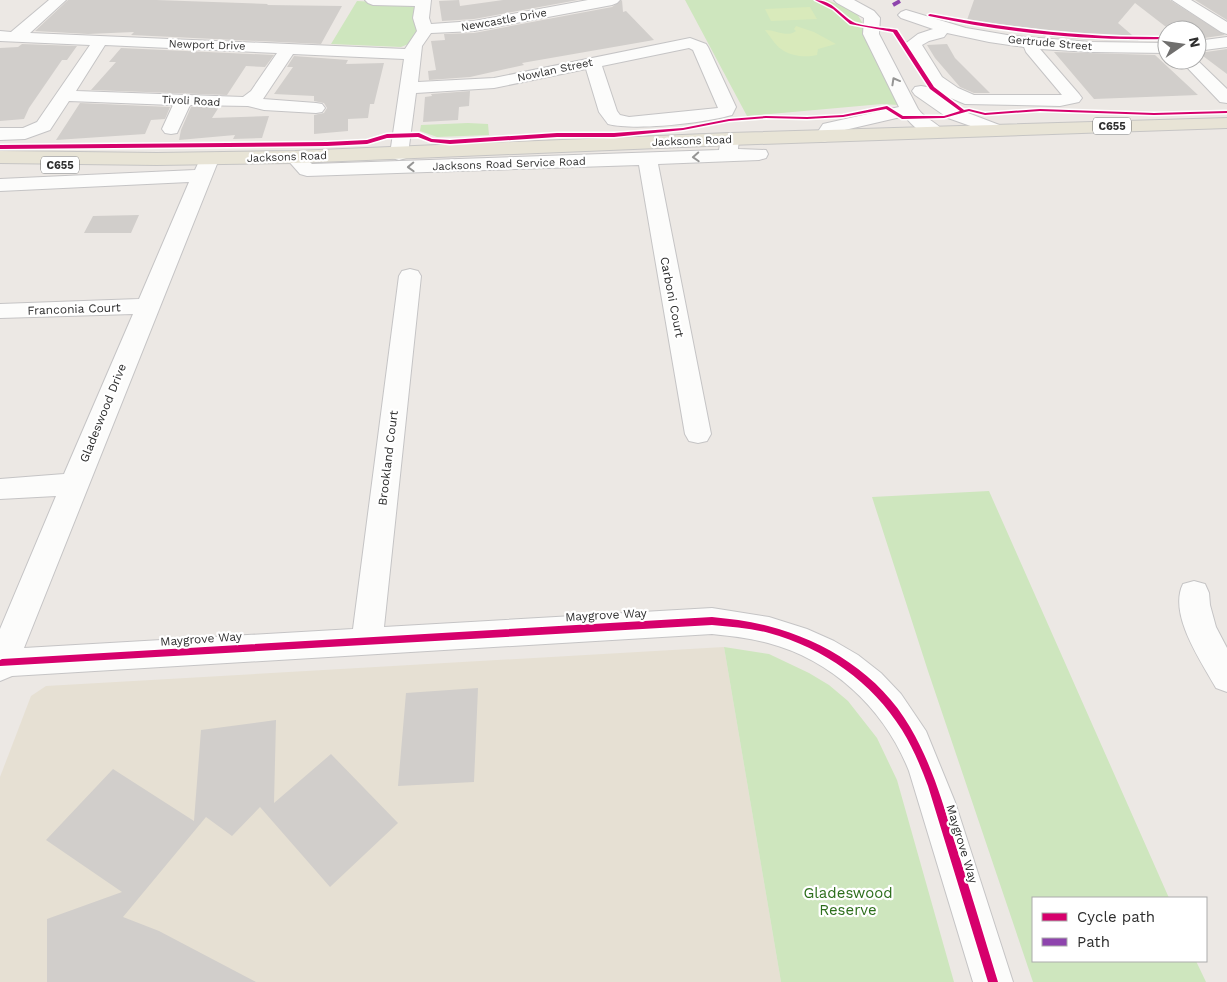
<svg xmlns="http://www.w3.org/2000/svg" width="1227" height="982" viewBox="0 0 1227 982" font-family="'Work Sans',sans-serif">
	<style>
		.education { fill: #e6e0d3 }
		.green { fill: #cee6be }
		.pitch { fill: #d9eabb }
		.building { fill: #d1cecb }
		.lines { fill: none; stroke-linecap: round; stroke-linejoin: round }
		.minor-casing { stroke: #c5c4c5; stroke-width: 2 }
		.major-casing { stroke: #c6c5c4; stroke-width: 2 }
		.minor { fill: #fcfcfb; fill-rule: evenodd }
		.major { fill: #e8e4d6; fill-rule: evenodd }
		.quiet { stroke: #8e44ad; stroke-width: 4; stroke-dasharray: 8 4; stroke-linecap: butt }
		.cycleway-casing { stroke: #fff; stroke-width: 3 }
		.cycleway { fill: #d6006c; fill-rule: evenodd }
		.oneway { stroke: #959594 }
		.labels { text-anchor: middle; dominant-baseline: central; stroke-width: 4.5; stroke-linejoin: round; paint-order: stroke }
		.far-street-label { font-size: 11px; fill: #2e2e2e; stroke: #fff }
		.shield { fill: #fff; stroke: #6d6d6d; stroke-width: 1 }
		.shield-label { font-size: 11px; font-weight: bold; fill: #2e2e2e }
		.street-label { font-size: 12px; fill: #2e2e2e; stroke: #fff }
		.near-park-label { font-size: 15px; fill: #2c6e1b; stroke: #fff }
	</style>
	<rect width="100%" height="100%" fill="#ece8e4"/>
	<path class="education" d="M724,647L781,982H0V777L31,696L46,686Z"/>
	<path class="green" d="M685,0H827L856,12L866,29L899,105L882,104L747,116Z
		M357,1L416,4L419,27L411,43L401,47L331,44Z
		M468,123L488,124L489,135L437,137L420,131L421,125Z
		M989,491L1169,898H1033V961H1196L1206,982H1033L928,671L872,497Z
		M724,647L769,654L809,673L829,685L848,701L877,738L897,780L954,982H781Z"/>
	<path class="pitch" d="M810,7L817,19L771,21L765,9Z
		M796,26L814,32L836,44L818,49L817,55C806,58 790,56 781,49C775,45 770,36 765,30C777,30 787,38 796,31L794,29Z"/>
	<path class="building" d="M68,0H156L268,4L267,5L342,6L321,44L131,35L134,32L88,34L35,31Z
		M459,0L460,6L503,0H578L474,19L442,21L439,1Z
		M622,0L623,12L626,11L654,40L522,63L524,65L470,77L429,80L428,71L436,70L431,41L445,40L444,34L474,33L612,7Z
		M974,0H1170L1225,35L1197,39V30H1170L1135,3L1118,23L1139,41L1091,40L1043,36L1038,29L967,20Z
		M1195,0H1227V20Z
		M22,44L77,46L67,60H62L29,108L24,119L0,121V48L18,47Z
		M947,44L955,58L990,93H974L960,87L935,58L927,45Z
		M121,48L274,55L265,67L246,66L227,95L91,90L116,62H109Z
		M1227,49V74L1199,53Z
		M1054,52L1155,55L1198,95L1094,99Z
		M294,56L348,60L346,64L384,63L374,104H370L368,118L348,119V131L314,134V115L324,113L327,108L324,103L314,101V96L274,94L293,67H287Z
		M470,91L469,106L459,107L458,120L423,122L425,97L432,96L431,94Z
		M80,103L170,107L165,119L151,120L145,134L56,140Z
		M191,107H219L212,118L269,116L262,138L233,139L235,135L179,140L181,130Z
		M139,215L131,233H84L93,216Z
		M478,688L474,782L398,786L406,693Z
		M276,720L274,803L331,754L398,823L330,887L260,807L232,836L206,817L123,917L159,931L256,982H47V919L122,892L46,840L113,769L194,821L201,730Z"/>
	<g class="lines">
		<g class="minor-casing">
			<path id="minor" d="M49,0H66L30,33L405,49L417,31L413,18L415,6L373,5L368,3L365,0H431L429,18L431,24L474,21L588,0H620L617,3L612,5L474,31L431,33L422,46L418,82L494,78L690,38L706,44L708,47L736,107L732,115C703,123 636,131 608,124L599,112L586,69L494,88L416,93L408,154L406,158L399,160L392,158L390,154L404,59L293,54L263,99L316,103L322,104L325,108L322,112L316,113L264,110L248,106L190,105L177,133L171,134L165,133L162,129L173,105L69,101L50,130L25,139L0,140V128H23L37,122L90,45L0,41V31L11,32ZM105,45L277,53L251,91L243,97L76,91ZM689,48L693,50L718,108L629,117L620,115L617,111L602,66Z
				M834,0H854L874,11L880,18L879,34L918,109C925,119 937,122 944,132L941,136C928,139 912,127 905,116L836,132L831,140L824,142L817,140L815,136L823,124L899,107L863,34L864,18L837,3Z
				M1172,0H1191L1227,22V34L1221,32Z
				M906,10L966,28L1013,36L1091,42L1167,43V53L1091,52L1040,49L1079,94L1082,98L1079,102L1060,106L965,104L946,96L930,84L905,44L918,34L933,29L901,18L898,15L901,12ZM947,33L989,42L1024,47L1026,52L1062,95H974L958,88L942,77L922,45L929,41L944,37Z
				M1227,37V47L1197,51V41Z
				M1180,60H1197L1227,89V103L1220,102Z
				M921,86L927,87L960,110L1002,126L1005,130L1002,134L996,135L948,118L915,95L912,91L915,87Z
				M730,133L737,135L739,139L738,149L766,150L768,154L766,158L759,160L658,164L711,434L707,441L698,443L689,441L685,434L639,165L307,176L300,174L285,157L288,153C300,150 304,156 312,164L719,150L721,139L723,135Z
				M209,153L216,155L219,159L24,648L353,629L399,276L402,271L410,269L418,271L421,276L384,627L712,608L769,617L807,629L834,641L858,655L881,673L901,694L926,731L955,802L1013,982H973L909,771C885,710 833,660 768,643C750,638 731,636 712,634L12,676L0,681V629L56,496L0,499V479L64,474L133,314L0,318V304L139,299L189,182L0,191V179L195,170L202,155Z
				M1194,581L1205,584L1209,593L1210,605L1216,627L1227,648V692L1216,688C1201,661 1168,614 1183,584Z"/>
		</g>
		<g class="major-casing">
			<path id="major" d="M1227,118V128L730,145L295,163L157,165L0,163V151L157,153L295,151L730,133Z"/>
		</g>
		<use href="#minor" class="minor"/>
		<use href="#major" class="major"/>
		<path class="quiet" d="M893,5L902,0"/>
		<g class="cycleway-casing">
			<path id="cycleway" d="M815,0C833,0 840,15 853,22C860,26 886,28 897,30L934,87L964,110L969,109L985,113L1040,109L1154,113L1227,111V113L1154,115L1040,111L985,115L969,111L944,118L902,119L886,109L843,117L807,119L766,118L729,121L683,130L614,137H557L450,144L431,142L418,137L387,138L367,144L327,146L0,149V145L327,142L367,140L387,134L419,133L432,139L450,140L557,133H614L683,128L729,119L766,116L807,117L843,115L887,106L903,116H944L960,111L930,89L893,32L850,24L833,9Z
				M930,14C1009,29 1087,38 1167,37V39C1087,41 1007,33 929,16L928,15Z
				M712,617C731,619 750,621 768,626C826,641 880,675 910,727C930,761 942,799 953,837C969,885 983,934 998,982H988L928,786C921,767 913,748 902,730C872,682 824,648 769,633C750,628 731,627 712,625L0,666V660L2,659Z"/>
		</g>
		<use href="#cycleway" class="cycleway"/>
	</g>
	<defs><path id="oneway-chevron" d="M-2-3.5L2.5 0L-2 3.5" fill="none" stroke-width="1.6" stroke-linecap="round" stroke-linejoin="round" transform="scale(1.25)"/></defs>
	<g class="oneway">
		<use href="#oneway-chevron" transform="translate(895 81) rotate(-119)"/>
		<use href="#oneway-chevron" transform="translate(696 157) rotate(177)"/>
		<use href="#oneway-chevron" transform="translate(411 167) rotate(178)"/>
	</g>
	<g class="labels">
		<g class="far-street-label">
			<text transform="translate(504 20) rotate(-10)">Newcastle Drive</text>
			<text transform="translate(1050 43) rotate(5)">Gertrude Street</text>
			<text transform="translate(207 45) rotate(2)">Newport Drive</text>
			<text transform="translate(555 70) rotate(-12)">Nowlan Street</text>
			<text transform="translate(191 101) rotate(3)">Tivoli Road</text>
			<text transform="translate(692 141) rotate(-2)">Jacksons Road</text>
			<text transform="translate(287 157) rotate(-2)">Jacksons Road</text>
			<text transform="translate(509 164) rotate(-2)">Jacksons Road Service Road</text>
		</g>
		<g class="shield">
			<rect x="1093" y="117.5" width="38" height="17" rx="4"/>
			<rect x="41" y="156.5" width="38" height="17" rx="4"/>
		</g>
		<g class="shield-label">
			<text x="1112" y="126">C655</text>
			<text x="60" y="165">C655</text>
		</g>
		<g class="street-label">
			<text transform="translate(672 297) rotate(79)">Carboni Court</text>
			<text transform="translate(74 309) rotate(-2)">Franconia Court</text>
			<text transform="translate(103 413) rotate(-68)">Gladeswood Drive</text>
			<text transform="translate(388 458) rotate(-83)">Brookland Court</text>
			<text transform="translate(606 615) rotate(-3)">Maygrove Way</text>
			<text transform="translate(201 639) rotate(-4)">Maygrove Way</text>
			<text transform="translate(962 844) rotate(73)">Maygrove Way</text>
		</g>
		<g class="near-park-label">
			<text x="848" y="893">Gladeswood<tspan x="848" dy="17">Reserve</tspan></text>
		</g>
	</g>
	<rect x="1032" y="897" width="175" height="65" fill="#ffffff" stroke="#ababab"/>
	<rect x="1042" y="913" width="25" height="8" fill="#d6006c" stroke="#ababab"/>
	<text x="1077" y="922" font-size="15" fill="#2e2e2e">Cycle path</text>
	<rect x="1042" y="938" width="25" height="8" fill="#8e44ad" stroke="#ababab"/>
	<text x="1077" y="947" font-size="15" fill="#2e2e2e">Path</text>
	<g transform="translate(1182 45) rotate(77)"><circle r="24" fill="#ffffff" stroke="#ababab"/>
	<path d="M0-4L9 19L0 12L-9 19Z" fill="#706f6e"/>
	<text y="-8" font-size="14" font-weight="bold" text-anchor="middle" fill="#2e2e2e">N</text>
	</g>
</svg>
